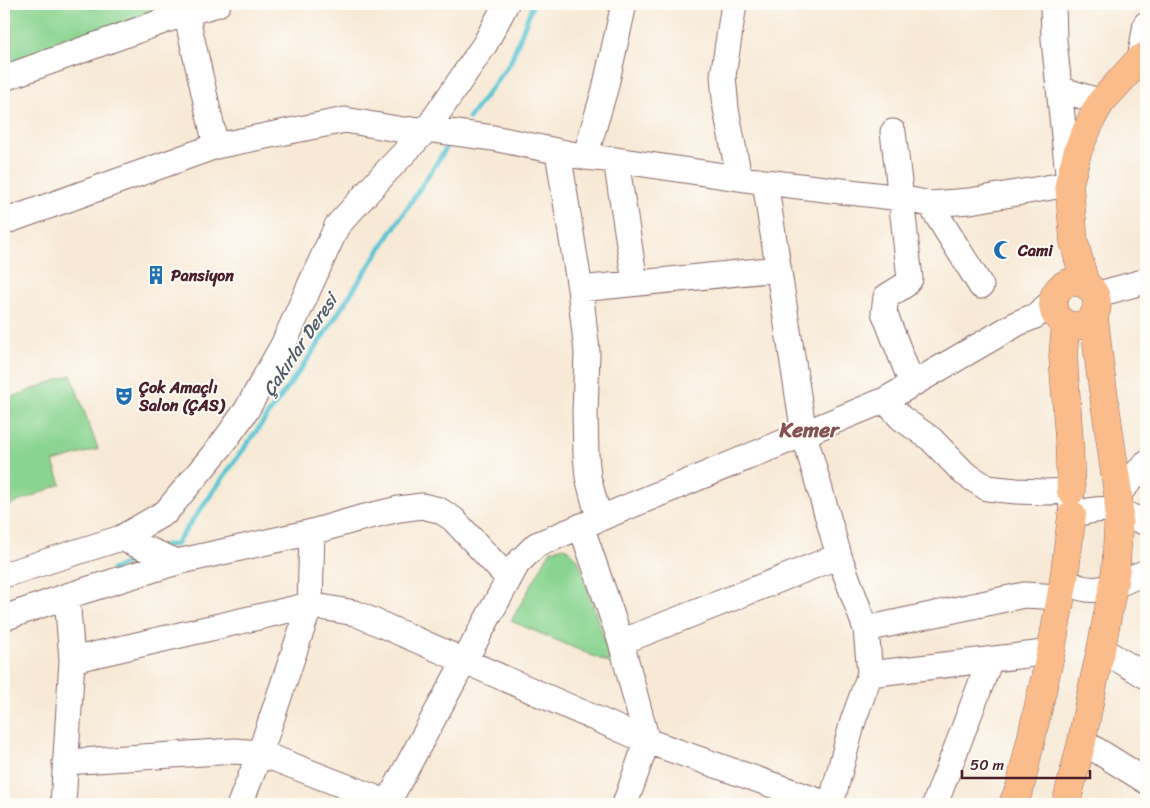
<svg xmlns="http://www.w3.org/2000/svg" width="1150" height="808" viewBox="0 0 1150 808" font-family="Sriracha,sans-serif">
	<style>
		.green { fill: #8ad491; stroke: #6a7a5e }
		.lines { fill: none; stroke-linecap: round; stroke-linejoin: round }
		.stream { stroke: #5ac6d3; stroke-width: 5 }
		.minor-casing { stroke: #876667; stroke-width: 27 }
		.major-casing { stroke: #876667; stroke-width: 29 }
		.minor { stroke: #fff; stroke-width: 25 }
		.major { stroke: #fabc8b; stroke-width: 28 }
		.labels { text-anchor: middle; dominant-baseline: central; stroke-width: 4; stroke-linejoin: round; paint-order: stroke }
		.poi-label { font-size: 16px; font-weight: bold; fill: #4a1f2b; stroke: #fdfcf7; text-anchor: start }
		.water-label { font-size: 18px; font-style: italic; fill: #505966; stroke: #fdfcf7 }
		.district-label { font-size: 21px; font-weight: bold; fill: #845053; stroke: #fdfcf7 }
	</style>
	<rect width="100%" height="100%" fill="#fdfcf7"/>
	<filter id="ink" filterUnits="userSpaceOnUse"><feTurbulence type="fractalNoise" baseFrequency=".02" numOctaves="2"/><feDisplacementMap in="SourceGraphic" scale="10" xChannelSelector="R" yChannelSelector="G"/><feConvolveMatrix kernelMatrix="1 2 1 2 8 2 1 2 1" color-interpolation-filters="sRGB"/></filter>
	<filter id="wash" filterUnits="userSpaceOnUse"><feTurbulence type="fractalNoise" baseFrequency=".0096" numOctaves="4" result="noise"/><feDisplacementMap in="SourceGraphic" scale="20" xChannelSelector="R" yChannelSelector="G"/><feGaussianBlur stdDeviation="1.12" result="paint"/><feColorMatrix in="noise" values="0 0 0 0 0 0 0 0 0 0 0 0 0 0 0 0 0 1.4 0 .05"/><feComposite in="paint" operator="in"/></filter>
	<g filter="url(#wash)">
		<rect width="100%" height="100%" fill="#f7e9d6"/>
		<path class="green" d="M4,4H167L168,6L4,67Z
			M71,375L98,449L53,462L61,484L8,506L4,493V400Z
			M565,547L578,559L612,664L511,621L551,550Z"/>
		<g class="lines">
			<path class="stream" d="M469,118L510,63L533,4
				M165,545H175L310,356L451,141
				M112,570L127,563
				M4,601L60,585"/>
		</g>
	</g>
	<g filter="url(#ink)">
		<g class="lines">
			<g class="minor-casing">
				<path id="minor" d="M184,4L216,146
					M734,4L723,76L726,109L739,177
					M1140,59L1146,24
					M4,78L186,13L218,4
					M1059,89L1101,102
					M893,132L901,198L910,279L905,285L886,297L884,312L912,384
					M558,152L580,289L587,352L585,414L586,455L588,477L599,519
					M585,157L605,89L624,4
					M616,160L635,282
					M765,182L804,434L839,556L866,629L870,674L853,721L831,804
					M930,204L981,286
					M4,222L216,146L345,120L403,130L427,129L493,138L585,157L616,160L765,182L901,198L930,204L970,201L1069,184L1054,40L1053,4
					M580,289L778,269
					M1095,295L1146,281
					M885,400L901,418L931,439L964,473L987,488L1016,491L1046,492L1071,491L1072,515C1107,505 1114,509 1146,523
					M1118,494L1146,463
					M581,526L621,642L647,741L625,804
					M121,538L177,562
					M4,575L121,538L166,512L220,447L246,411L283,345L337,226L386,172L427,129L485,44L506,4
					M1064,579C1069,582 1076,587 1082,588C1106,594 1125,580 1146,572
					M4,618L67,596L177,562L312,532L357,519L399,509L422,506L439,510L453,519L509,579
					M866,629L1024,595L1061,597
					M621,642L839,556
					M1101,649L1146,676
					M72,660L310,605L355,613L647,741L827,804
					M870,674L1051,652
					M1082,741L1146,781
					M65,762L234,751L260,753L391,804
					M63,804L72,660L67,596
					M240,804L260,753L310,605L312,532
					M387,804L517,564L536,545L885,400L1018,323L1035,316L1053,301
					M935,804L990,660"/>
			</g>
			<g class="major-casing">
				<path id="major" d="M1053 304a22 22 0 1 1 44 0a22 22 0 1 1-44 0Z
					M1085,284L1074,241L1069,184L1078,150L1093,116L1101,102L1140,59L1146,56
					M1066,324L1063,356L1069,439L1071,491
					M1013,804L1020,787L1051,652L1064,579L1072,515
					M1066,804L1082,741L1090,698L1101,649L1113,587L1116,568L1119,511L1118,494L1100,369L1094,317"/>
			</g>
			<use href="#minor" class="minor"/>
			<use href="#major" class="major"/>
		</g>
	</g>
	<defs>
		<g id="mosque-bare" transform="scale(1.5)"><path d="M3.5-4.9A6 6 0 1 0 3.5 4.9A5 5 0 1 1 3.5-4.9Z" fill="#1f6fb2" stroke="#fdfcf7" stroke-width="2.5" paint-order="stroke"/></g>
		<g id="building-bare" transform="scale(1.5)"><path d="M-4-6H4V6H1V3H-1V6H-4ZM-2.5-4.3h1.7v1.8h-1.7ZM.8-4.3h1.7v1.8H.8ZM-2.5-1h1.7V.8h-1.7ZM.8-1h1.7V.8H.8Z" fill="#1f6fb2" stroke="#fdfcf7" stroke-width="2.5" paint-order="stroke"/></g>
		<g id="theatre-bare" transform="scale(1.5)"><path d="M-5-5.5Q0-4 5-5.5V0Q5 5 0 6Q-5 5-5 0ZM-3.3-2.5H-1v1.5H-3.3ZM1-2.5H3.3v1.5H1ZM-2.8 1Q0 5.5 2.8 1Z" fill="#1f6fb2" stroke="#fdfcf7" stroke-width="2.5" paint-order="stroke"/></g>
	</defs>
	<g fill-rule="evenodd">
		<use href="#mosque-bare" x="1003" y="250"/>
		<use href="#building-bare" x="156" y="275"/>
		<use href="#theatre-bare" x="124" y="396"/>
	</g>
	<g class="labels">
		<g class="poi-label">
			<text x="1018" y="250">Cami</text>
			<text x="171" y="275">Pansiyon</text>
			<text x="139" y="387">Çok Amaçlı<tspan x="139" dy="18">Salon (ÇAS)</tspan></text>
		</g>
		<g class="water-label">
			<text transform="translate(300 345) rotate(-56)">Çakırlar Deresi</text>
		</g>
		<g class="district-label">
			<text x="809" y="430">Kemer</text>
		</g>
	</g>
	<rect width="1150" height="808" fill="none" stroke="#fdfcf7" stroke-width="20"/>
	<path d="M962 770v8h128v-8" fill="none" stroke="#4a1f2b" stroke-width="2.5"/>
	<text x="970" y="770" font-size="15" fill="#4a1f2b" stroke="#fdfcf7" stroke-width="4" paint-order="stroke">50 m</text>
</svg>
